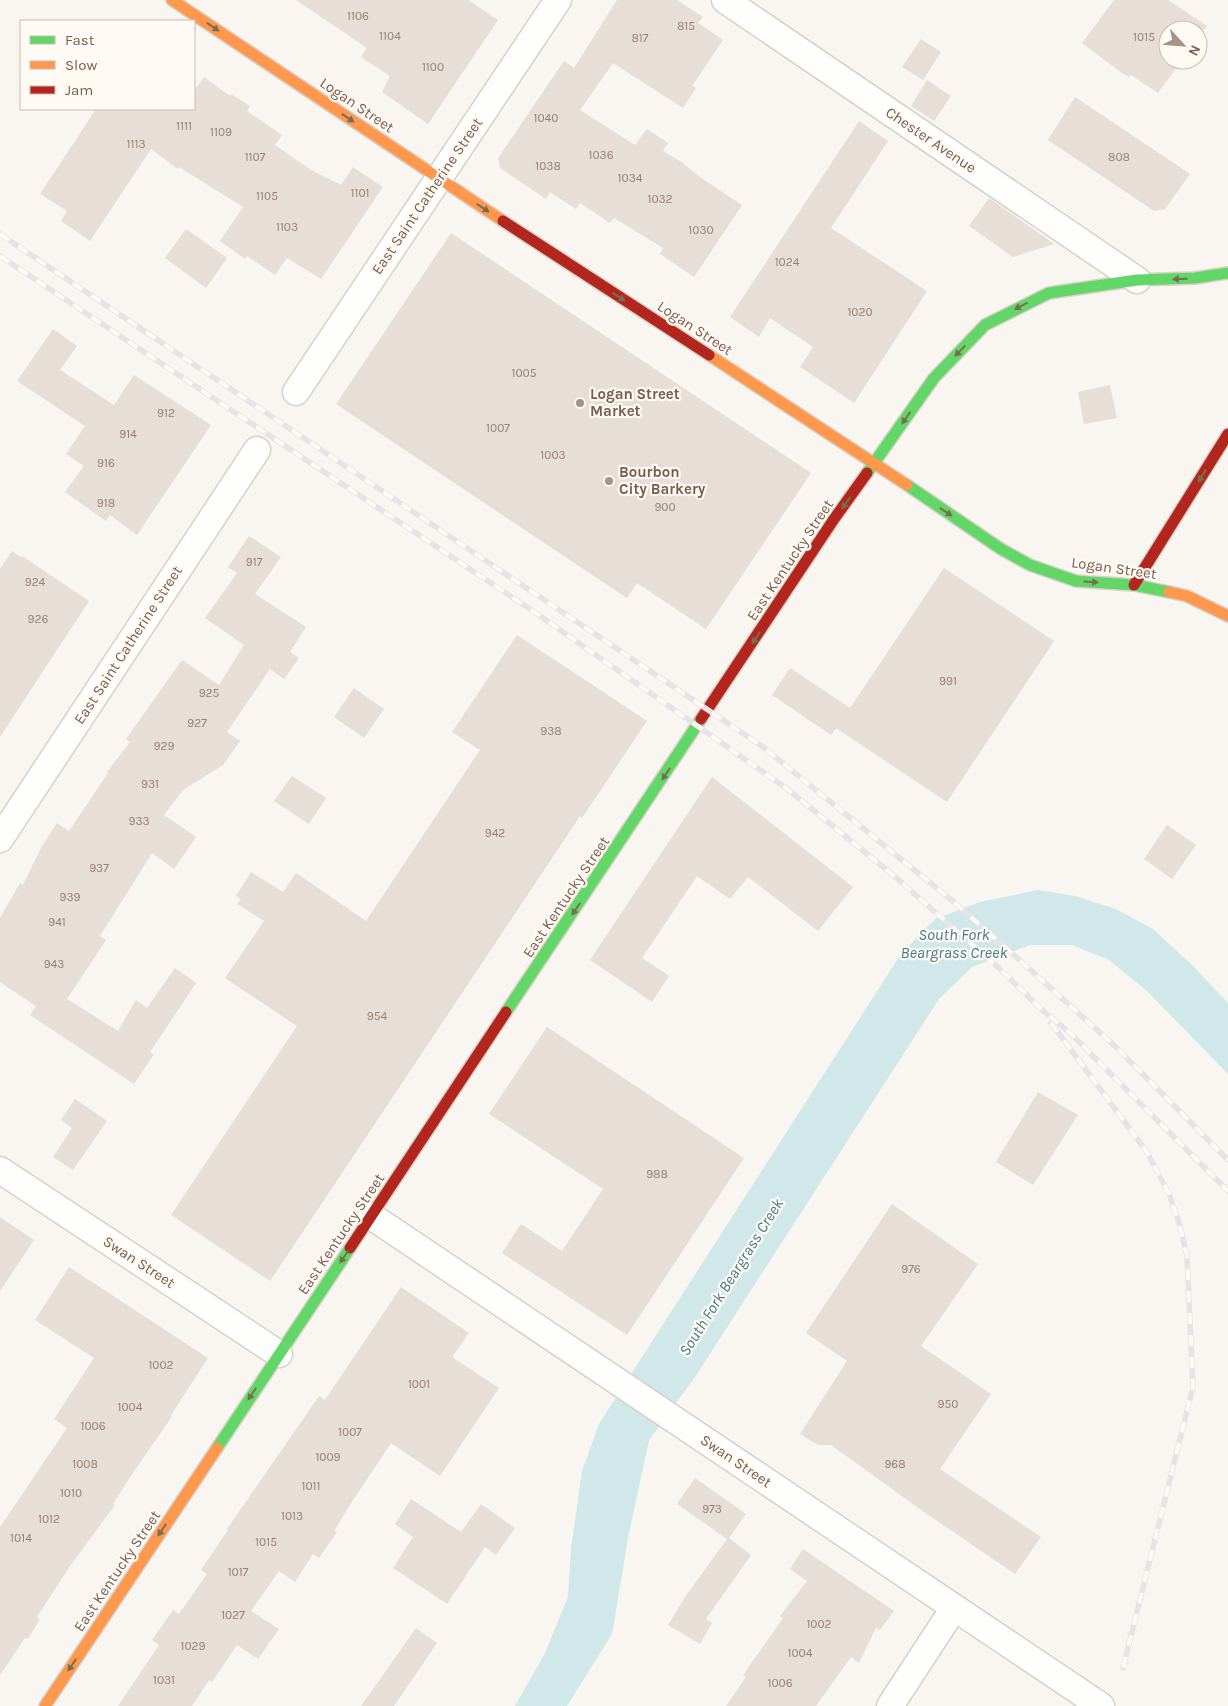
<svg xmlns="http://www.w3.org/2000/svg" width="1228" height="1706" viewBox="0 0 1228 1706" font-family="Karla,sans-serif">
	<style>
		.water { fill: #d0e8ea }
		.building { fill: #e6ded7 }
		.lines { fill: none; stroke-linecap: round; stroke-linejoin: round }
		.street-casing { stroke: #d7d1cb; stroke-width: 29 }
		.fast-casing { stroke: #d9d2cb; stroke-width: 14 }
		.slow-casing { stroke: #d9d2cb; stroke-width: 14 }
		.jam-casing { stroke: #d9d2cb; stroke-width: 14 }
		.street { stroke: #fefefd; stroke-width: 26 }
		.fast { stroke: #63d668; stroke-width: 11 }
		.slow { stroke: #ff974d; stroke-width: 11 }
		.jam { stroke: #b3261e; stroke-width: 11 }
		.rail-casing { stroke: #e6e3e7; stroke-width: 5.5 }
		.rail { stroke: #fffaf3; stroke-width: 4; stroke-dasharray: 11; stroke-linecap: butt }
		.oneway { fill: #776e51 }
		.poi-dot { fill: #a69286; stroke: #fffaf3; stroke-width: 2 }
		.labels { text-anchor: middle; dominant-baseline: central; stroke-width: 4.5; stroke-linejoin: round; paint-order: stroke }
		.number-label { font-size: 12px; fill: #977e72 }
		.street-label { font-size: 15px; fill: #7a5c4d; stroke: #fffaf3 }
		.poi-label { font-size: 15px; font-weight: bold; fill: #7a5c4d; stroke: #fffaf3; text-anchor: start }
		.water-label { font-size: 16px; font-style: italic; fill: #437c86; stroke: #fffaf3 }
	</style>
	<rect width="100%" height="100%" fill="#f9f5f0"/>
	<path class="water" d="M1038,890L1075,896L1116,909L1153,929L1192,965L1228,1003V1074L1147,991L1109,960L1072,945H1030L972,967L939,999L695,1377L649,1440L628,1538L612,1634L567,1706H515L545,1653L568,1597L571,1549L582,1471L599,1424L901,954L935,919L980,902Z"/>
	<path class="building" d="M296,0H468L498,20L428,124L382,92L390,76L361,57L367,48Z
		M617,0H677L703,17L698,23L723,40L692,86L696,88L683,108L613,63L580,110L635,145L647,129L668,143L663,151L683,163L700,177L742,205L694,277L660,254L663,248L614,218L610,223L580,203L576,209L550,192L546,199L500,168L498,158L564,61L574,68Z
		M1114,0H1168L1207,26L1198,38V30H1168V60H1182L1158,93L1131,75L1129,77L1122,73L1082,43Z
		M921,39L941,52L923,80L902,67Z
		M204,77L230,96L231,94L250,106L247,111L282,135L275,145L311,170L341,185L353,167L383,187L321,279L287,258L275,275L247,256L245,259L220,241L243,207L179,167L178,169L151,149L90,241L61,221L67,211L40,194L96,109H194V91Z
		M927,80L951,96L934,121L911,106Z
		M1075,97L1190,174L1165,209L1154,211L1048,140Z
		M859,121L888,141L831,228L927,291L854,403L800,367L813,347L770,318L759,337L730,317Z
		M989,198L1054,244L1013,257L969,226Z
		M186,229L227,258L206,288L165,258Z
		M451,233L811,473L706,629L637,583L627,598L336,404Z
		M53,329L77,346L60,370L114,405L134,375L211,425L137,535L110,515L106,521L65,492L84,466L66,454L85,426L17,381Z
		M1110,385L1117,418L1084,424L1078,392Z
		M249,536L281,557L255,594L306,627L290,652L299,658L284,679L270,669L227,732L240,741L223,765L183,790L164,815L196,837L174,869L152,853L100,936L106,940L67,999L118,1031L136,1000L147,1008L175,968L196,983L150,1052L154,1054L134,1084L30,1015L36,1006L0,982V918L20,883L23,885L42,846L57,823L69,831L108,773L107,772L130,742L126,739L182,660L219,685L244,645L205,618L237,573L228,567Z
		M12,551L21,557L22,556L89,601L0,737V569Z
		M944,568L1054,641L947,802L836,728L831,735L772,695L790,668L850,708Z
		M517,635L647,721L582,818L580,816L270,1281L171,1215L297,1026L225,978L264,921L237,904L241,899L236,896L251,872L283,892L296,873L366,921L480,750L452,732Z
		M354,688L384,709L364,738L334,717Z
		M292,776L326,798L309,824L274,801Z
		M712,777L853,887L818,931L748,877L730,899L697,876L642,958L669,976L652,1002L590,960Z
		M1167,825L1196,845L1172,879L1144,859Z
		M547,1027L744,1158L627,1335L502,1253L521,1224L562,1251L603,1189L489,1114Z
		M1038,1092L1078,1115L1033,1185L996,1162Z
		M75,1099L107,1121L73,1170L53,1157L72,1128L61,1120Z
		M892,1204L978,1264L921,1346L991,1394L940,1469L1041,1537L1015,1574L924,1512L831,1445H818L800,1434L847,1361L806,1333Z
		M0,1217L34,1240L0,1291Z
		M69,1267L208,1358L171,1415L172,1416L164,1428L130,1477L113,1504L115,1505L70,1566L37,1617L40,1619L28,1639L25,1638L0,1675V1527L67,1428L54,1419L94,1358L35,1320Z
		M401,1287L469,1333L452,1357L499,1388L440,1476L391,1443L353,1500L334,1531L337,1532L319,1558L313,1554L295,1582L279,1571L251,1611L279,1629L258,1659L237,1645L212,1682L209,1680L192,1706H118L159,1645L152,1640L173,1610L179,1614L207,1574L201,1570L228,1530L227,1529L319,1396L325,1400Z
		M695,1478L746,1514L729,1538L751,1555L706,1619L712,1623L700,1644L668,1625L685,1597L727,1539L677,1504Z
		M411,1499L461,1532L481,1504L515,1528L496,1555L485,1547L447,1604L393,1568L413,1537L395,1524Z
		M803,1549L894,1611L880,1630L876,1628L859,1663L851,1657L816,1706H726L746,1677L743,1675L783,1618L780,1616L807,1581L790,1569Z
		M416,1628L437,1643L394,1706H361Z"/>
	<g class="lines">
		<g class="street-casing">
			<path id="street" d="M725,0L1137,280
				M296,392L558,0
				M0,839L257,450
				M0,1170L279,1354
				M371,1216L1101,1706
				M890,1706L954,1608"/>
		</g>
		<g class="fast-casing">
			<path id="fast" d="M867,473L934,378L985,325L1049,293L1137,280L1195,278L1228,273
				M907,485L1001,549L1030,565L1076,581L1134,585L1169,592
				M506,1012L701,719
				M217,1448L350,1248"/>
		</g>
		<g class="slow-casing">
			<path id="slow" d="M172,0L503,221
				M709,355L907,485
				M1169,592L1187,596L1228,616
				M45,1706L217,1448"/>
		</g>
		<g class="jam-casing">
			<path id="jam" d="M503,221L709,355
				M1134,585L1228,434
				M701,719L834,519L867,473
				M350,1248L506,1012"/>
		</g>
		<use href="#street" class="street"/>
		<use href="#fast" class="fast"/>
		<use href="#slow" class="slow"/>
		<use href="#jam" class="jam"/>
		<g class="rail-casing">
			<path id="rail" d="M0,234L763,747L955,903L1015,956L1116,1047L1228,1160
				M0,256L533,611L786,788L893,875L1000,969L1041,1009L1070,1033L1228,1191
				M1051,1023L1147,1152L1169,1194L1179,1222L1187,1256L1193,1387L1123,1668"/>
		</g>
		<use href="#rail" class="rail"/>
	</g>
	<defs><path id="oneway-solid" d="M-6-.8H1V-3.2L6.5 0L1 3.2V.8H-6Z" transform="scale(1.25)"/></defs>
	<g class="oneway">
		<use href="#oneway-solid" transform="translate(213 27) rotate(34)"/>
		<use href="#oneway-solid" transform="translate(348 118) rotate(34)"/>
		<use href="#oneway-solid" transform="translate(483 208) rotate(33)"/>
		<use href="#oneway-solid" transform="translate(1180 279) rotate(179)"/>
		<use href="#oneway-solid" transform="translate(619 297) rotate(33)"/>
		<use href="#oneway-solid" transform="translate(1021 306) rotate(153)"/>
		<use href="#oneway-solid" transform="translate(960 351) rotate(134)"/>
		<use href="#oneway-solid" transform="translate(906 418) rotate(125)"/>
		<use href="#oneway-solid" transform="translate(1202 476) rotate(122)"/>
		<use href="#oneway-solid" transform="translate(846 503) rotate(126)"/>
		<use href="#oneway-solid" transform="translate(946 512) rotate(34)"/>
		<use href="#oneway-solid" transform="translate(1091 582) rotate(4)"/>
		<use href="#oneway-solid" transform="translate(756 638) rotate(123)"/>
		<use href="#oneway-solid" transform="translate(666 774) rotate(124)"/>
		<use href="#oneway-solid" transform="translate(576 909) rotate(124)"/>
		<use href="#oneway-solid" transform="translate(344 1257) rotate(124)"/>
		<use href="#oneway-solid" transform="translate(252 1394) rotate(124)"/>
		<use href="#oneway-solid" transform="translate(162 1530) rotate(124)"/>
		<use href="#oneway-solid" transform="translate(72 1665) rotate(124)"/>
	</g>
	<g class="poi-dot">
		<circle cx="580" cy="403" r="5"/>
		<circle cx="609" cy="481" r="5"/>
	</g>
	<g class="labels">
		<g class="number-label">
			<text x="358" y="16">1106</text>
			<text x="686" y="26">815</text>
			<text x="390" y="36">1104</text>
			<text x="1144" y="37">1015</text>
			<text x="640" y="38">817</text>
			<text x="433" y="67">1100</text>
			<text x="546" y="118">1040</text>
			<text x="184" y="126">1111</text>
			<text x="221" y="132">1109</text>
			<text x="136" y="144">1113</text>
			<text x="601" y="155">1036</text>
			<text x="255" y="157">1107</text>
			<text x="1119" y="157">808</text>
			<text x="548" y="166">1038</text>
			<text x="630" y="178">1034</text>
			<text x="360" y="193">1101</text>
			<text x="267" y="196">1105</text>
			<text x="660" y="199">1032</text>
			<text x="287" y="227">1103</text>
			<text x="701" y="230">1030</text>
			<text x="787" y="262">1024</text>
			<text x="860" y="312">1020</text>
			<text x="524" y="373">1005</text>
			<text x="166" y="413">912</text>
			<text x="498" y="428">1007</text>
			<text x="128" y="434">914</text>
			<text x="553" y="455">1003</text>
			<text x="106" y="463">916</text>
			<text x="106" y="503">918</text>
			<text x="665" y="507">900</text>
			<text x="254" y="562">917</text>
			<text x="35" y="582">924</text>
			<text x="38" y="619">926</text>
			<text x="948" y="681">991</text>
			<text x="209" y="693">925</text>
			<text x="197" y="723">927</text>
			<text x="551" y="731">938</text>
			<text x="164" y="746">929</text>
			<text x="150" y="784">931</text>
			<text x="139" y="821">933</text>
			<text x="495" y="833">942</text>
			<text x="99" y="868">937</text>
			<text x="70" y="897">939</text>
			<text x="57" y="922">941</text>
			<text x="54" y="964">943</text>
			<text x="377" y="1016">954</text>
			<text x="657" y="1174">988</text>
			<text x="911" y="1269">976</text>
			<text x="161" y="1365">1002</text>
			<text x="419" y="1384">1001</text>
			<text x="948" y="1404">950</text>
			<text x="130" y="1407">1004</text>
			<text x="93" y="1426">1006</text>
			<text x="350" y="1432">1007</text>
			<text x="328" y="1457">1009</text>
			<text x="85" y="1464">1008</text>
			<text x="895" y="1464">968</text>
			<text x="311" y="1486">1011</text>
			<text x="71" y="1493">1010</text>
			<text x="712" y="1509">973</text>
			<text x="292" y="1516">1013</text>
			<text x="49" y="1519">1012</text>
			<text x="21" y="1538">1014</text>
			<text x="266" y="1542">1015</text>
			<text x="238" y="1572">1017</text>
			<text x="233" y="1615">1027</text>
			<text x="819" y="1624">1002</text>
			<text x="193" y="1646">1029</text>
			<text x="800" y="1653">1004</text>
			<text x="164" y="1680">1031</text>
			<text x="780" y="1683">1006</text>
		</g>
		<g class="street-label">
			<text transform="translate(357 105) rotate(34)">Logan Street</text>
			<text transform="translate(931 140) rotate(34)">Chester Avenue</text>
			<text transform="translate(427 196) rotate(-56)">East Saint Catherine Street</text>
			<text transform="translate(695 328) rotate(33)">Logan Street</text>
			<text transform="translate(790 560) rotate(-56)">East Kentucky Street</text>
			<text transform="translate(1114 568) rotate(8)">Logan Street</text>
			<text transform="translate(128 645) rotate(-57)">East Saint Catherine Street</text>
			<text transform="translate(566 897) rotate(-56)">East Kentucky Street</text>
			<text transform="translate(341 1234) rotate(-56)">East Kentucky Street</text>
			<text transform="translate(139 1262) rotate(33)">Swan Street</text>
			<text transform="translate(736 1461) rotate(34)">Swan Street</text>
			<text transform="translate(117 1571) rotate(-56)">East Kentucky Street</text>
		</g>
		<g class="poi-label">
			<text x="590" y="394">Logan Street<tspan x="590" dy="17">Market</tspan></text>
			<text x="619" y="472">Bourbon<tspan x="619" dy="17">City Barkery</tspan></text>
		</g>
		<g class="water-label">
			<text x="954" y="934">South Fork<tspan x="954" dy="18">Beargrass Creek</tspan></text>
			<text transform="translate(731 1277) rotate(-58)">South Fork Beargrass Creek</text>
		</g>
	</g>
	<rect x="20" y="20" width="175" height="90" fill="#fffaf3" stroke="#cabbb1"/>
	<rect x="30" y="36" width="25" height="8" fill="#63d668" stroke="#cabbb1"/>
	<text x="65" y="45" font-size="15" fill="#7a5c4d">Fast</text>
	<rect x="30" y="61" width="25" height="8" fill="#ff974d" stroke="#cabbb1"/>
	<text x="65" y="70" font-size="15" fill="#7a5c4d">Slow</text>
	<rect x="30" y="86" width="25" height="8" fill="#b3261e" stroke="#cabbb1"/>
	<text x="65" y="95" font-size="15" fill="#7a5c4d">Jam</text>
	<g transform="translate(1183 45) rotate(116)"><circle r="24" fill="#fffaf3" stroke="#cabbb1"/>
	<path d="M0-4L9 19L0 12L-9 19Z" fill="#a69286"/>
	<text y="-8" font-size="14" font-weight="bold" text-anchor="middle" fill="#7a5c4d">N</text>
	</g>
</svg>
